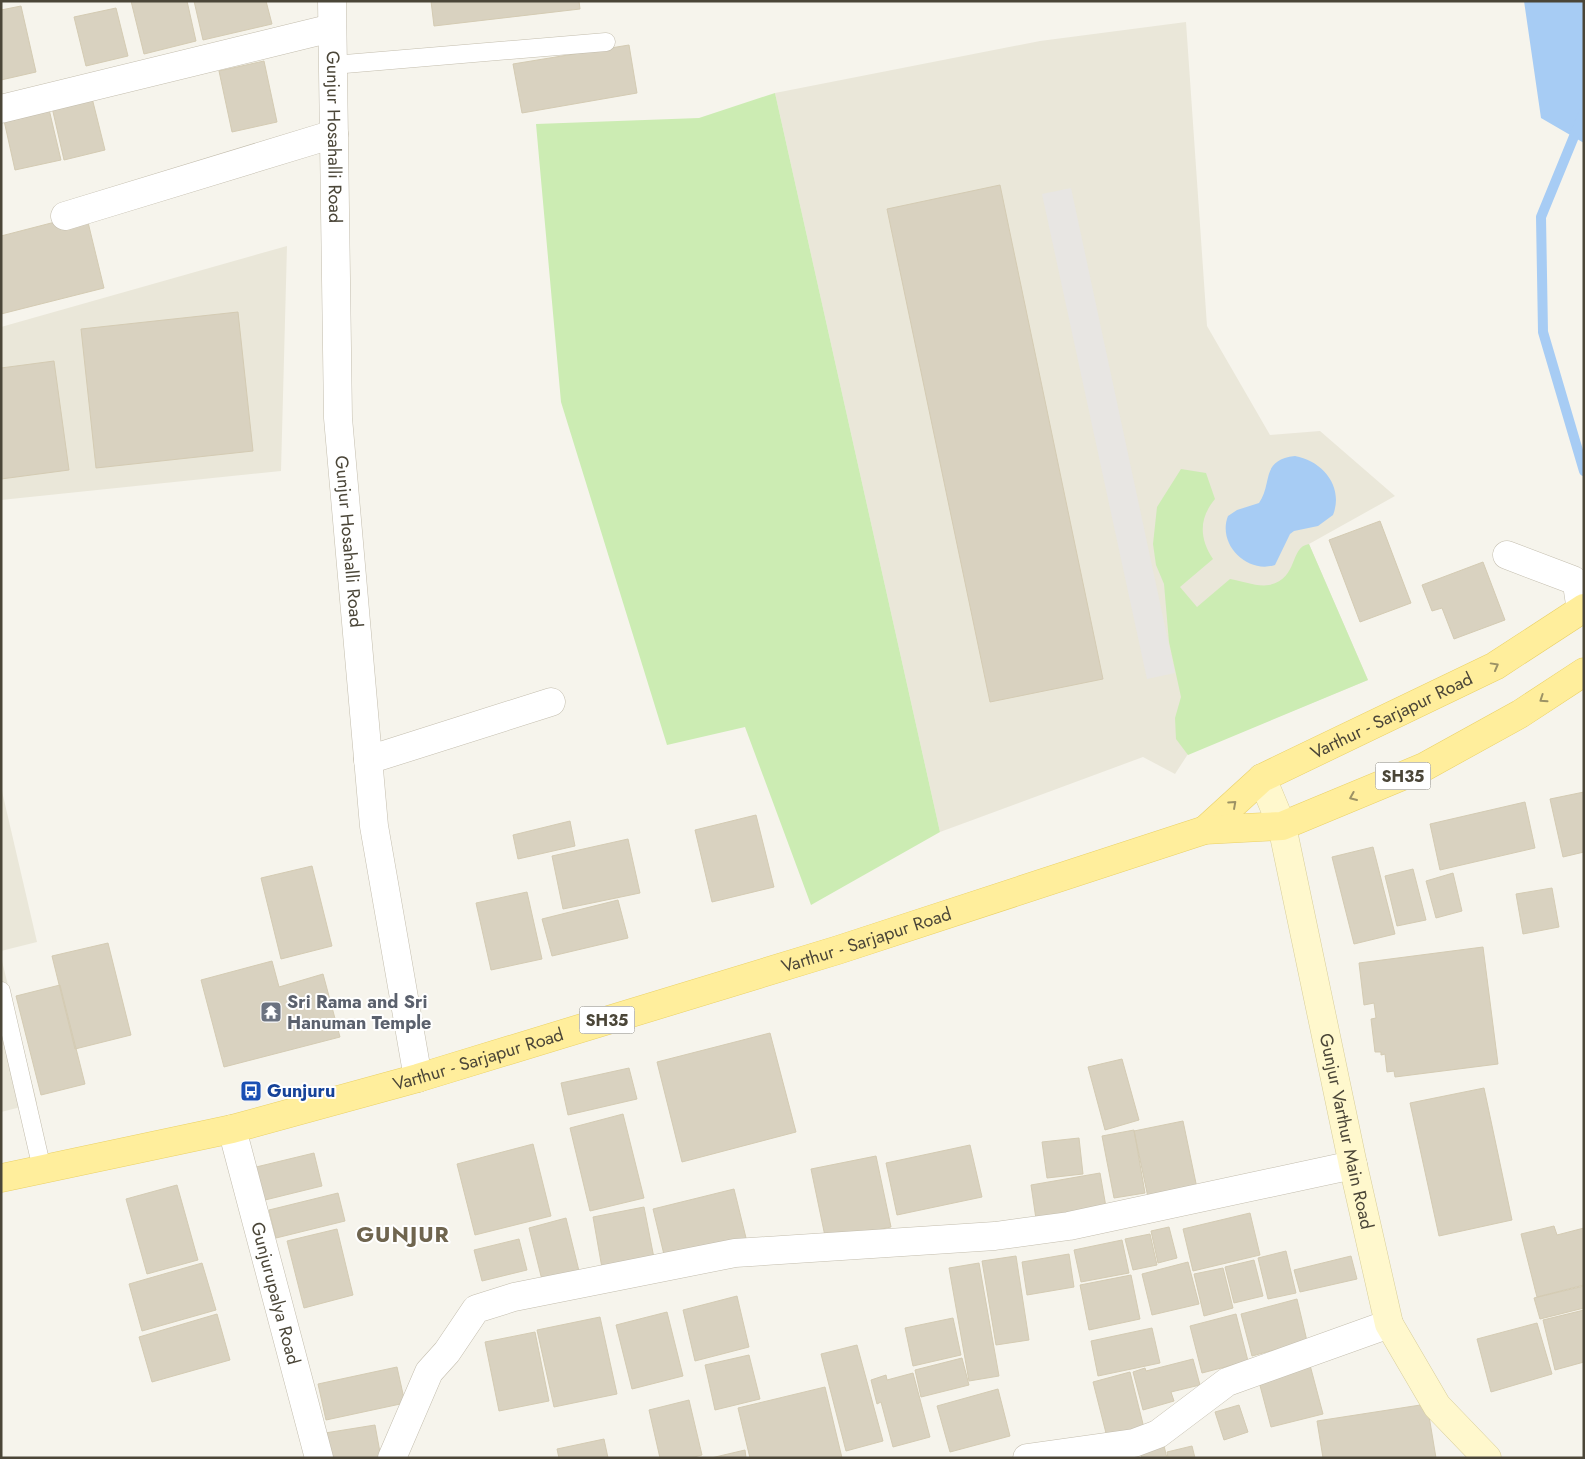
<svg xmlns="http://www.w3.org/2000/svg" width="1585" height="1459" viewBox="0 0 1585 1459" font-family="Jost,sans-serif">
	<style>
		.residential { fill: #eae7d9 }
		.green { fill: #ccecb3 }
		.parking { fill: #e8e6e3 }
		.water { fill: #a7ccf4 }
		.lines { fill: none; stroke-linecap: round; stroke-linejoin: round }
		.stream { stroke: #a7ccf4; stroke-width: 10 }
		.building { fill: #d9d2c0; stroke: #d4cbb3 }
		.service-casing { stroke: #c3bdad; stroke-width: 19 }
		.minor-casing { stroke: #c3bdad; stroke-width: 29 }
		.tertiary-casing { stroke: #c3bdad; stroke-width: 29 }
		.secondary-casing { stroke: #d8ce9a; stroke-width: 29 }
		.primary-casing { stroke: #ead166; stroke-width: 29 }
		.service { stroke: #fff; stroke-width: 18 }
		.minor { stroke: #fff; stroke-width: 28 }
		.tertiary { stroke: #fff; stroke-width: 28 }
		.secondary { stroke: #fff8cd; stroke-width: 28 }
		.primary { stroke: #ffee9c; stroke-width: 28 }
		.oneway { stroke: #9c9265 }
		.labels { text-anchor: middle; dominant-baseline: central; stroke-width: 4; stroke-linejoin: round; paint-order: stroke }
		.shield { fill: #fff; stroke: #817e74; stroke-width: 1 }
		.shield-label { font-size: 16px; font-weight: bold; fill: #4b4638 }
		.street-label { font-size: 18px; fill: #4b4638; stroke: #fff }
		.worship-label { font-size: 18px; font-weight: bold; fill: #5b616d; stroke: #fff; text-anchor: start }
		.transit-label { font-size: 18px; font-weight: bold; fill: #164399; stroke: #fff; text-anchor: start }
		.district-label { font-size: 22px; font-weight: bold; letter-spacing: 1px; fill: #6f654f; stroke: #fff }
	</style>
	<rect width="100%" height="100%" fill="#f6f4ec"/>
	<path class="residential" d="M1186,22L1207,326L1270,435L1320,431L1395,496L1309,544L1368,680L1188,754L1175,774L1143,757L940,832L775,93L1040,41Z
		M287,246L281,471L1,500V327Z
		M1,787L37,942L1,951Z
		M1,957L37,1103L1,1112Z"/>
	<path class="green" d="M775,93L940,832L811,905L745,727L667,745L561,402L536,124L699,118Z
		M1181,469L1206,473L1215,499C1199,518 1199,538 1213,559L1180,587L1197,607L1230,579C1242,581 1257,587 1269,585C1299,579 1289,547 1309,544L1368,680L1188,755L1176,739L1175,718L1181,697L1169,642L1164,584L1156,565L1153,544L1157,507Z"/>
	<path class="parking" d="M1071,188L1175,673L1147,679L1042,194Z"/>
	<path class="water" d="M1524,1H1584V143L1541,118Z
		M1295,456C1323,461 1344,487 1333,515L1318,526L1294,531L1290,534L1275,565C1247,574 1217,544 1228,516L1237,510L1259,503C1273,483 1260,460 1295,456Z"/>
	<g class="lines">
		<path class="stream" d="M1584,112L1541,217L1543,332L1584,471"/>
	</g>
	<path class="building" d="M131,1H187L196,41L144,54Z
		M194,1H266L272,24L203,40Z
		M431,1H579L580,9L434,26Z
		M21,6L36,72L1,80V10Z
		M116,8L128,56L86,66L74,17Z
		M629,45L637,93L522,113L513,64Z
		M264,61L277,122L232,132L219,71Z
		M91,94L105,150L64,160L51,103Z
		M48,105L61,160L15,170L3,116Z
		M1000,185L1103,679L990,702L887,209Z
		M86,214L104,288L1,314V236Z
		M238,312L253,451L96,468L81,329Z
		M54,361L69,470L1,479V368Z
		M1380,521L1411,603L1360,622L1329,540Z
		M1483,562L1505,620L1454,639L1442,608L1432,611L1422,585Z
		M1584,792V852L1563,857L1550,799Z
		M1525,802L1535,848L1440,870L1430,824Z
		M756,815L774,887L712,902L695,830Z
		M570,821L575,846L518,859L513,835Z
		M628,839L640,893L563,909L552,856Z
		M1373,847L1395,934L1354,944L1332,857Z
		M312,866L332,946L281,959L261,878Z
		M1413,869L1426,920L1397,926L1385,876Z
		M1453,873L1462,911L1436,918L1426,881Z
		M1552,888L1559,927L1523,934L1516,894Z
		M527,892L542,959L491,970L476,903Z
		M618,900L628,938L552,956L542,919Z
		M108,943L131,1035L75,1049L52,956Z
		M1483,947L1498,1064L1395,1077L1394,1071L1387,1072L1385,1054L1381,1055V1052H1375L1371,1019L1376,1018L1374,1003L1364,1005L1359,963Z
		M272,961L279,987L323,974L340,1037L224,1067L201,980Z
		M60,985L85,1084L41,1095L16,996Z
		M770,1033L796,1132L682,1162L657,1062Z
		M1122,1059L1139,1120L1105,1130L1088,1067Z
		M629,1068L637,1099L568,1115L561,1083Z
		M1484,1088L1512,1220L1439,1236L1410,1103Z
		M623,1114L644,1198L590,1211L570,1128Z
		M1183,1121L1198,1193L1149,1202L1134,1131Z
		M1134,1130L1145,1193L1114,1198L1102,1136Z
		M1079,1138L1083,1174L1047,1178L1042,1142Z
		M533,1144L551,1216L475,1235L457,1164Z
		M970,1145L982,1197L897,1215L886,1163Z
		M314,1153L322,1186L261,1201L252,1168Z
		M876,1156L891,1227L826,1241L811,1169Z
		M1100,1173L1106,1207L1036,1219L1031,1185Z
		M177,1185L198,1260L147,1274L126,1199Z
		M734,1189L747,1242L666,1263L653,1209Z
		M338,1193L345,1221L276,1238L269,1210Z
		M644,1207L654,1258L602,1268L593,1217Z
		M1250,1213L1260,1255L1193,1271L1183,1229Z
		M566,1218L580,1275L543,1284L529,1228Z
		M1554,1226L1557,1235L1584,1228V1285L1537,1297L1521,1234Z
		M1169,1227L1177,1258L1158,1263L1151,1231Z
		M337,1229L353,1295L304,1308L287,1241Z
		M1150,1234L1157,1265L1133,1270L1125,1239Z
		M519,1239L527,1270L482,1281L474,1250Z
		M1122,1240L1129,1273L1081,1282L1074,1250Z
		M1286,1251L1296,1293L1268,1299L1258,1258Z
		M1069,1254L1074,1287L1027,1295L1022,1262Z
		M1016,1256L1029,1340L996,1345L982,1261Z
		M1351,1256L1357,1279L1300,1292L1294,1270Z
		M1254,1260L1263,1296L1234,1303L1225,1267Z
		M1188,1262L1199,1304L1152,1315L1142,1274Z
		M202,1263L216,1310L142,1331L129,1284Z
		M979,1263L999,1376L969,1381L949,1268Z
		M1223,1268L1233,1308L1204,1316L1194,1274Z
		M1131,1275L1140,1319L1089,1330L1080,1285Z
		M1584,1286V1308L1540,1319L1534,1298Z
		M737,1296L749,1347L695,1361L683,1310Z
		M1297,1299L1307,1341L1252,1356L1241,1314Z
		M1584,1310V1362L1555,1370L1543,1320Z
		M667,1312L683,1376L632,1389L616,1325Z
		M217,1314L230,1360L152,1382L139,1337Z
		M1236,1314L1248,1361L1202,1373L1190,1326Z
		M600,1317L617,1394L554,1407L537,1330Z
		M953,1318L961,1355L913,1366L905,1328Z
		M1537,1323L1552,1374L1491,1392L1477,1339Z
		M1152,1328L1160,1363L1098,1376L1091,1341Z
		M535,1332L549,1401L499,1411L485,1342Z
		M857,1345L883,1441L846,1451L821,1354Z
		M749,1355L760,1399L715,1410L705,1365Z
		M962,1358L969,1385L921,1397L915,1370Z
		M1193,1359L1200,1385L1171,1392L1174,1401L1143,1410L1133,1372L1145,1368L1146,1371Z
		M1310,1365L1323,1414L1271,1427L1258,1378Z
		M397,1367L405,1403L326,1420L318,1384Z
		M1130,1372L1144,1428L1107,1437L1093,1382Z
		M913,1373L930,1437L893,1447L881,1402L877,1404L871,1380L886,1375L887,1380Z
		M825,1387L842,1458H750L738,1408Z
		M998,1389L1010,1436L950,1452L937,1406Z
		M689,1400L702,1455L690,1458H660L649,1410Z
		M1427,1404L1436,1458H1323L1317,1421Z
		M1239,1405L1248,1432L1224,1440L1215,1412Z
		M375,1425L381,1458H329L325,1433Z
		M604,1439L608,1458H559L557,1449Z
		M1164,1446L1167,1458H1142L1140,1453Z
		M1192,1446L1195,1458H1168L1167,1452Z
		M745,1450L746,1458H711Z"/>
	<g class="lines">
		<g class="service-casing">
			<path id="service" d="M333,65L606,42
				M1,991L42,1169"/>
		</g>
		<g class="minor-casing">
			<path id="minor" d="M1,109L332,28
				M65,216L334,134
				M1507,555L1573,580L1577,584L1581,611
				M368,760L551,702
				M392,1458L429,1372L447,1352L476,1309L514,1297L735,1253L995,1236L1069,1226L1353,1165
				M1027,1458L1134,1443L1158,1434L1227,1382L1389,1324"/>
		</g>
		<g class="tertiary-casing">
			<g id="tertiary">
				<path id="s1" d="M332,1L338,418L374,826L418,1078"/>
				<path id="s2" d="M232,1129L319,1458"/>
			</g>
		</g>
		<g class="secondary-casing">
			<g id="secondary">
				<path id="s3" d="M1262,778L1282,826L1353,1165L1389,1324L1437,1406L1487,1458"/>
			</g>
		</g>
		<g class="primary-casing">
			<g id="primary">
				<path id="s4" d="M1205,830L1262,778L1495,666L1584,608"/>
				<path id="s5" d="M1,1178L232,1129L418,1078L838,950L1205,830L1282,826L1424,767L1520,714L1584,672"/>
			</g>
		</g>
		<use href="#service" class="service"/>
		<use href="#minor" class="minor"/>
		<use href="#tertiary" class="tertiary"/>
		<use href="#secondary" class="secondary"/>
		<use href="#primary" class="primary"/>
	</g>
	<defs><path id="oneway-chevron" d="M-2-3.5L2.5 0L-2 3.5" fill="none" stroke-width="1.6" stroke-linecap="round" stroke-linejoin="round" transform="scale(1.25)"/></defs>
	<g class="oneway">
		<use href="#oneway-chevron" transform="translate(1495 666) rotate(-29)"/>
		<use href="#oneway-chevron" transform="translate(1543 699) rotate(146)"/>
		<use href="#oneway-chevron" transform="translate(1353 797) rotate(157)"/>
		<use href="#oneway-chevron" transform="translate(1233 804) rotate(-42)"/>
	</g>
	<defs>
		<g id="temple-square" transform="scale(1.125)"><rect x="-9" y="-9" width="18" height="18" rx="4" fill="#6b7280" stroke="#fff"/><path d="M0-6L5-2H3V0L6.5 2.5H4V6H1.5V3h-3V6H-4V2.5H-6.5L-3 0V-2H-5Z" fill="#fff"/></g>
		<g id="bus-square" transform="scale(1.125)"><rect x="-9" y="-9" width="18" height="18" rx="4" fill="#1a4fb4" stroke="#fff"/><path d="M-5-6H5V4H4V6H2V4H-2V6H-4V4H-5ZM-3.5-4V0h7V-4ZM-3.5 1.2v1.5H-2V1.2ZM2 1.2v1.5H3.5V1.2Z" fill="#fff"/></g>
	</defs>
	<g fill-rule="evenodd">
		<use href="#temple-square" x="271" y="1012"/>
		<use href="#bus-square" x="251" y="1091"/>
	</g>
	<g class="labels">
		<g class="shield">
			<rect x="1375.5" y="762.5" width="55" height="27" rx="4"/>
			<rect x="579.5" y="1006.5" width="55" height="27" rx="4"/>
		</g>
		<g class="shield-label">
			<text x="1403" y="776">SH35</text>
			<text x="607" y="1020">SH35</text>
		</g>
		<g class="street-label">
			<text stroke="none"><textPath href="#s1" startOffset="136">Gunjur Hosahalli Road</textPath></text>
			<text stroke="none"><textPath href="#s1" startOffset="541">Gunjur Hosahalli Road</textPath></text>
			<text stroke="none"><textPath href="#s4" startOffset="221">Varthur - Sarjapur Road</textPath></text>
			<text stroke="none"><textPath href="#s5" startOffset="898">Varthur - Sarjapur Road</textPath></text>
			<text stroke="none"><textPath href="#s5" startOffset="492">Varthur - Sarjapur Road</textPath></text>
			<text stroke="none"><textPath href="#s3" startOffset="364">Gunjur Varthur Main Road</textPath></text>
			<text stroke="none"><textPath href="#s2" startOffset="170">Gunjurupalya Road</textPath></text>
		</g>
		<g class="worship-label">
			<text x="287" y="1002">Sri Rama and Sri<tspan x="287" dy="21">Hanuman Temple</tspan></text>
		</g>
		<g class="transit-label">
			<text x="267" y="1091">Gunjuru</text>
		</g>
		<g class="district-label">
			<text x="403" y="1234">GUNJUR</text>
		</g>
	</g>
	<rect width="1585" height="1459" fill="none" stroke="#4b4638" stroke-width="5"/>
</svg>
